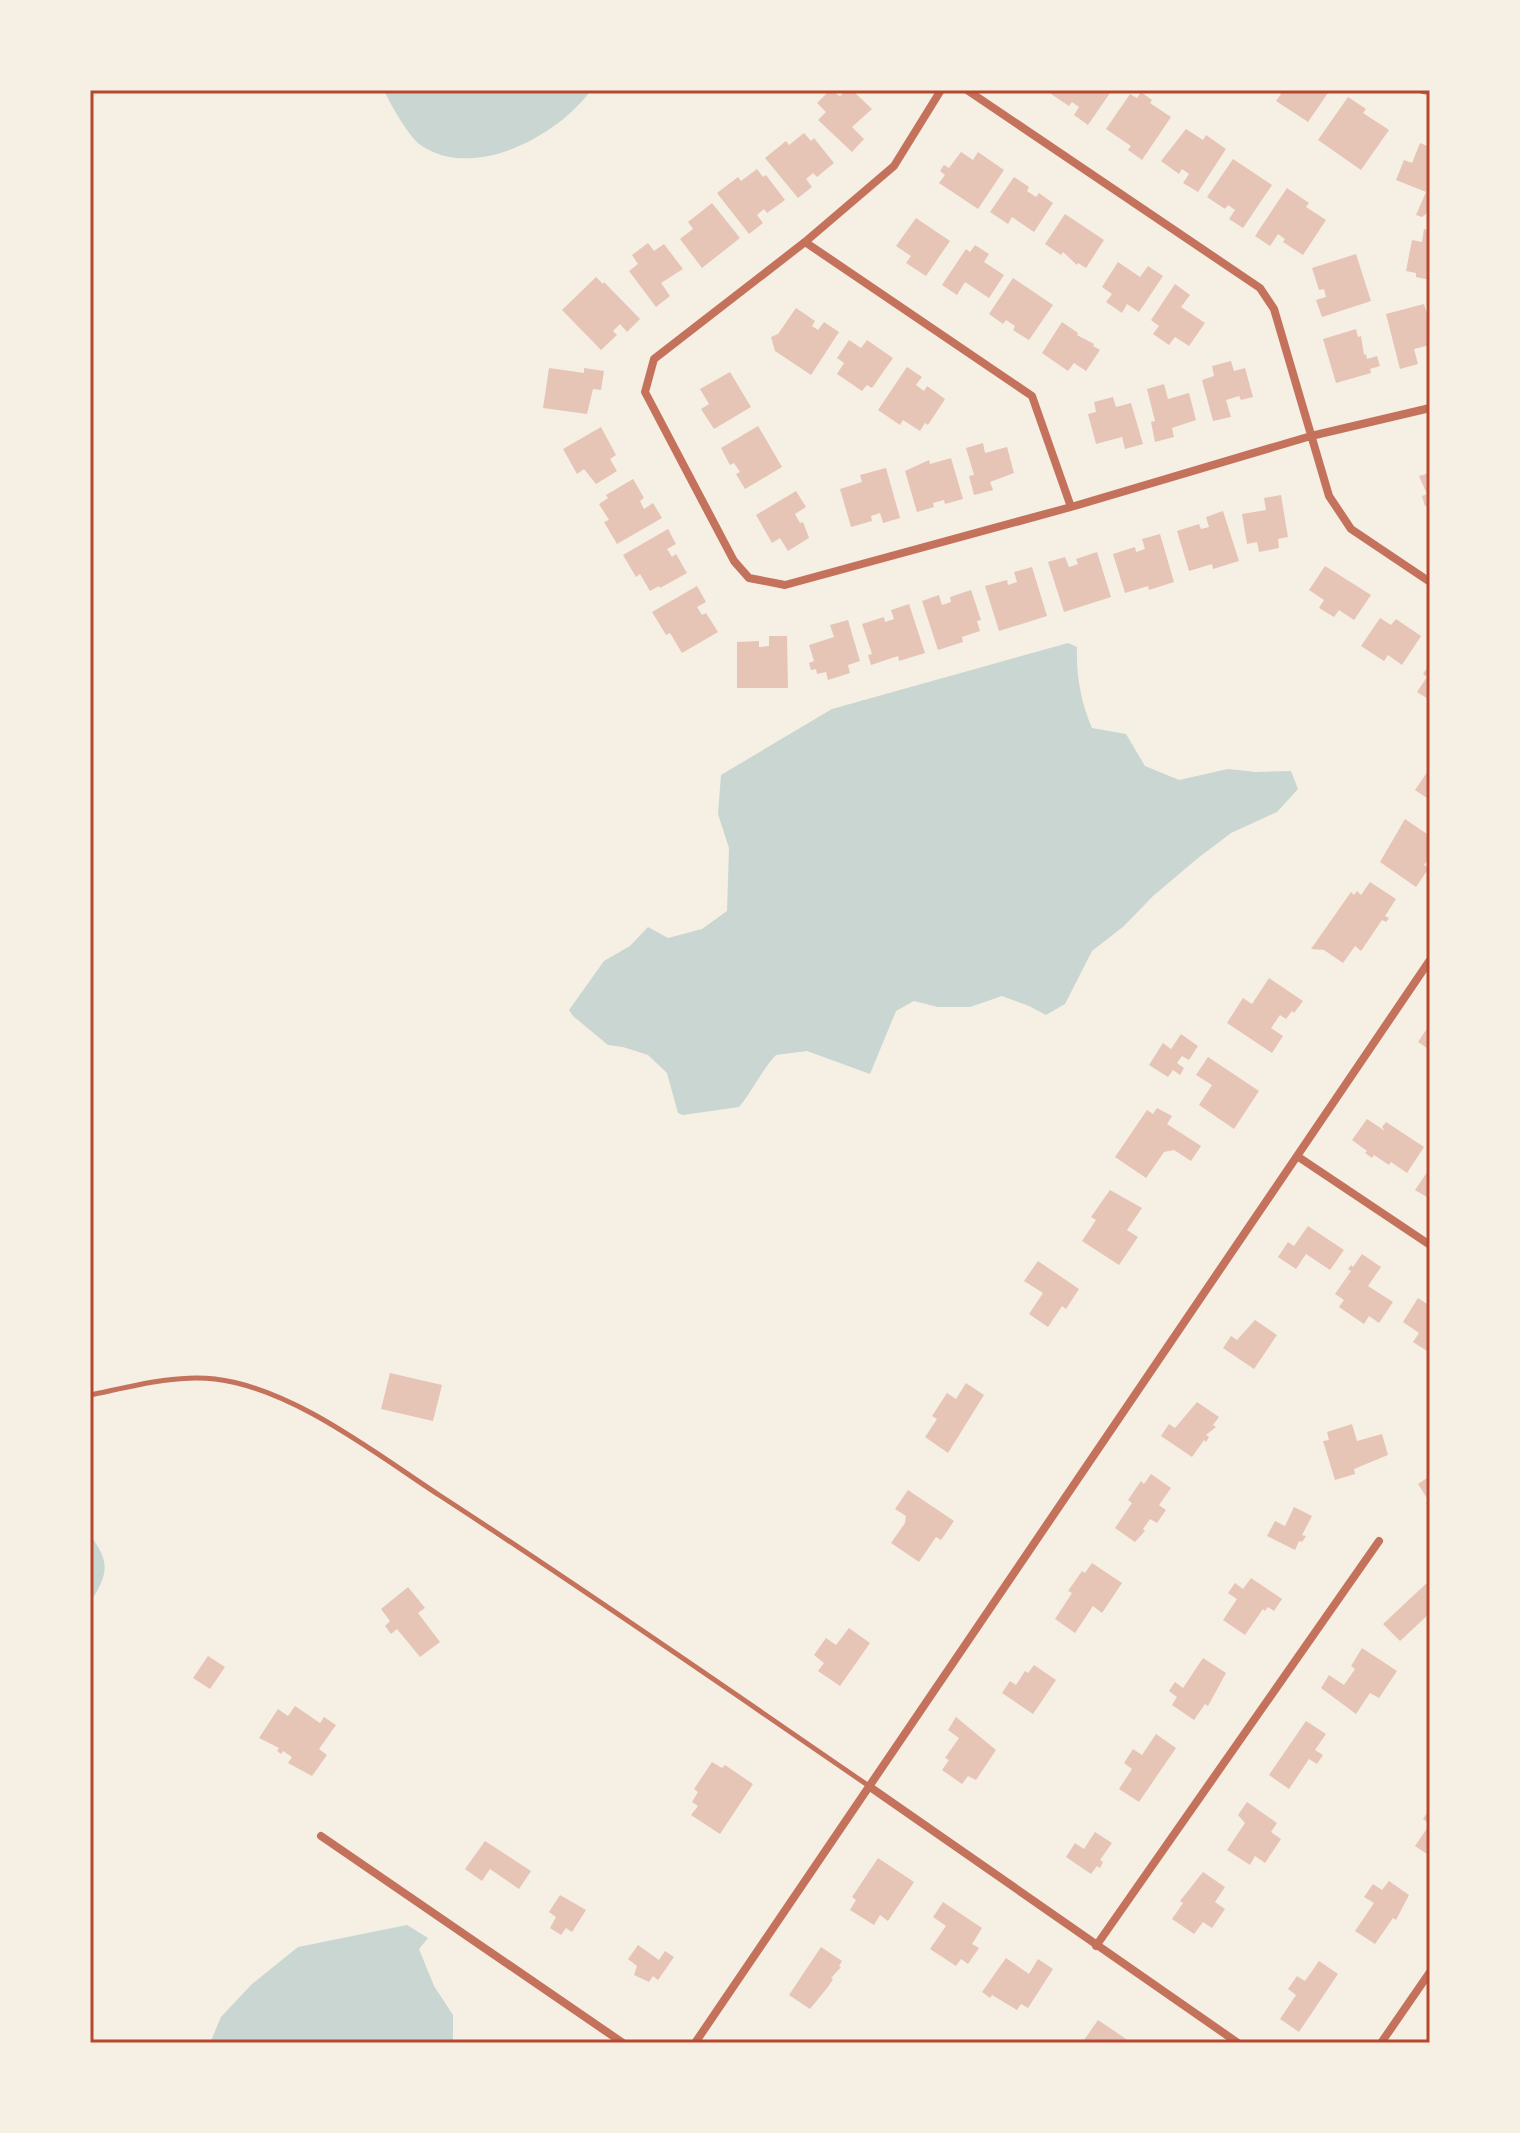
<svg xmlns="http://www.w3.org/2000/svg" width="1520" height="2133" viewBox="0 0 1520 2133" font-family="Cabin,sans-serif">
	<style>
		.water { fill: #c9d6d2 }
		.building { fill: #e6c5b7 }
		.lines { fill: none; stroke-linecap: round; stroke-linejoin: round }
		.service { stroke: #c5725c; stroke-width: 5 }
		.minor { stroke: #c5725c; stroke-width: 8 }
		.neatline { fill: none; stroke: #b5482f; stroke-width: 3 }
	</style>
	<rect width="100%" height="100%" fill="#f6efe4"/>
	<path class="water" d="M384,90H591C559,135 475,181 422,146C410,139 390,104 384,90Z
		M1068,643L1077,647C1076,675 1081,703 1092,728L1126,734L1145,766L1179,780L1228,769L1256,772L1291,771L1298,789L1277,812L1231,833L1198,858L1153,896L1124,926L1092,951L1065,1004L1046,1015L1029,1006L1002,996L970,1007H938L914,1001L896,1011L870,1074L807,1051L776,1055C761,1071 753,1090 739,1107L683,1115L678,1113L667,1073L648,1055L623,1047L608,1045L573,1016L569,1010L604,961L630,946L648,927L668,938L702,929L727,911L729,848L718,814L721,775L832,709Z
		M90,1535C111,1563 108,1574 90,1603Z
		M407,1925L428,1938L419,1949L434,1986L453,2015V2043H210L221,2017L252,1984L298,1947Z"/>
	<path class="building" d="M830,90L840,96L846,90H852L872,109L852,127L864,139L852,152L818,120L826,112L817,103Z
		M1054,90H1112L1088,125L1074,115L1079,107L1072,102L1069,106L1051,94Z
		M1276,90H1330L1308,122L1276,101L1281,94Z
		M1141,92L1152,100L1150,103L1171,117L1142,160L1128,150L1131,146L1106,129L1130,94L1137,98Z
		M1348,97L1366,109L1363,113L1389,130L1361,170L1318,140Z
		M1186,129L1203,140L1206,135L1226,149L1198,192L1183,183L1189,174L1182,169L1179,174L1161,161Z
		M804,133L811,141L814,138L834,163L817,177L813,173L806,179L812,187L798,198L765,158L786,141L789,145Z
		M1420,143L1430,147V211L1422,217L1416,215L1426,192L1396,180L1404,160L1412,163Z
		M961,152L973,160L978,152L1004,170L978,209L939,183L945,175L940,171L944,165L949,168Z
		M1233,159L1272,185L1243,228L1229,219L1235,210L1228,205L1225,209L1207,197Z
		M757,169L763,177L766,175L785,200L767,213L764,209L757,215L763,223L749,234L717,193L738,177L741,181Z
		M1014,177L1029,187L1027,191L1036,197L1039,193L1053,203L1034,232L1012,217L1008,224L990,212Z
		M1287,188L1309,203L1306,207L1326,220L1303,255L1283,242L1285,239L1278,234L1270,246L1255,236Z
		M712,203L740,238L702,268L680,239L693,229L688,222Z
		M1065,214L1104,240L1086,268L1078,263L1077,265L1063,252L1061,255L1045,244Z
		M916,218L950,241L926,276L906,263L911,256L896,246Z
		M1424,229L1430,231V280L1416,277V273L1406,271L1412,240L1422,242Z
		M648,243L654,251L664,244L683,269L661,283L670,296L656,307L629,271L638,264L632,255Z
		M975,245L989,254L984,262L1004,275L989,298L965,282L957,295L942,285L966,249L970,252Z
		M1356,254L1371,301L1322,317L1316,300L1326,297L1324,289L1319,290L1312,268Z
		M1118,262L1140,277L1148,266L1163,276L1139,312L1127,304L1122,313L1106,302L1112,294L1102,287Z
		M596,277L603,284L604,282L640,319L627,332L620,324L613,331L617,335L601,350L562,310Z
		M1013,278L1053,305L1029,340L1013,330L1015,326L1006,320L1003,324L989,314Z
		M1175,284L1190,295L1181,307L1205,323L1189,346L1175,337L1169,345L1153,334L1159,326L1151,320Z
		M1424,304L1428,317L1430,316V345L1414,349L1418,364L1400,369L1386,314Z
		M796,308L815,321L812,326L818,330L824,322L839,332L811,375L775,351L771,337L778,334Z
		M1062,322L1078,333L1077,335L1094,344L1093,346L1100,350L1086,371L1074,363L1068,371L1042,353Z
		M1356,329L1358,337L1361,336L1364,355L1366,354L1367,359L1377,356L1380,366L1370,369L1371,373L1336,383L1323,339Z
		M849,340L861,348L867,340L893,358L872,388L867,385L862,391L837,374L844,363L837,358Z
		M1231,361L1234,371L1245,368L1253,397L1241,400L1239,396L1226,400L1231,417L1213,421L1202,380L1214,376L1212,366Z
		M907,367L922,377L916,385L924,391L927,386L945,399L928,425L925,423L920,431L903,420L900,425L878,410Z
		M549,368L584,373V368L604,371L601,390L593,389L587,414L543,408Z
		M730,372L751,407L714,429L701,409L709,404L700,389Z
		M1164,384L1168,399L1189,393L1196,420L1172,428L1174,437L1155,442L1151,422L1155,421L1147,389Z
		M1113,397L1116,407L1131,403L1143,444L1125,449L1122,437L1096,444L1088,414L1096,412L1094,402Z
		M758,426L782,467L745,489L736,474L740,472L734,463L730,465L721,448Z
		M601,427L616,455L610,459L617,471L596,484L584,469L577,474L563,449Z
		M983,443L985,453L1007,447L1014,473L990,482L993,490L974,495L969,476L974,475L966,448Z
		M951,458L963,499L945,504L944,500L933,503L934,507L917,512L905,471L929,460L930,464Z
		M886,468L900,518L883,523L880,513L871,516L872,521L851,527L840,489L862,482L860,475Z
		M1430,473V505L1425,506L1422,496L1427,494L1419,476Z
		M633,479L644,498L640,501L644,509L653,503L662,518L617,544L604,522L609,520L599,504L608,498L606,495Z
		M796,491L806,507L795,514L800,523L803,522L809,538L788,551L780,538L772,543L756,515Z
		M1281,495L1288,537L1278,539L1279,548L1259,552L1257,542L1247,544L1242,514L1266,510L1264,498Z
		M1223,511L1239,561L1213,569L1212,564L1189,571L1177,531L1199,524L1201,529L1209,527L1206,517Z
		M668,529L676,544L667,549L672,557L676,554L687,573L660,588L659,586L650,591L640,574L636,577L623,555Z
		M1160,534L1174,582L1149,590L1148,586L1125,593L1113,554L1135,547L1136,552L1145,549L1142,539Z
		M1097,552L1111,597L1064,612L1048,562L1065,557L1069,567L1078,564L1076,559Z
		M1325,566L1371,595L1354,620L1339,610L1334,617L1319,608L1324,600L1309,590Z
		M1032,567L1047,616L999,631L985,586L1007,580L1008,585L1017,582L1014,572Z
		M697,586L706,602L697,607L702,615L706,613L718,632L682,653L670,633L666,635L652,612Z
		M971,590L981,620L977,621L980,631L962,637L963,642L938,650L922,601L939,595L942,605L951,602L950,597Z
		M909,604L925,653L899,661L898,656L871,665L868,655L872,654L862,624L884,617L885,622L894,619L891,610Z
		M1380,618L1391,625L1396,619L1421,636L1402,665L1388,655L1384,661L1361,646Z
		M848,620L860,661L848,665L850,673L828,680L826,672L817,674L816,669L811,670L809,663L814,661L809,645L834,637L830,625Z
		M769,636H787L788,688H737V642L759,641V647L769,646Z
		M1427,668L1430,670V700L1417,692L1427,677L1423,674Z
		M1430,768V800L1415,790Z
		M1405,819L1430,836V857L1424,865L1429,868L1416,887L1380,862Z
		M1370,882L1396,899L1385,916L1389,918L1386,922L1382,920L1361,951L1355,946L1343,963L1324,950L1311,949L1351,892L1354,895L1357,891L1361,895Z
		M1269,978L1303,1001L1294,1013L1292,1011L1286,1019L1280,1015L1271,1028L1283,1036L1272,1053L1227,1023L1243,998L1252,1004Z
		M1430,1024V1050L1418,1042Z
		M1181,1034L1198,1046L1189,1060L1182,1056L1177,1063L1184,1068L1180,1075L1173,1070L1168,1077L1149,1065L1163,1043L1171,1049Z
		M1208,1057L1259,1091L1234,1129L1199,1105L1212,1085L1196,1075Z
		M1157,1108L1172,1116L1167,1124L1201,1146L1191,1161L1174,1150L1164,1152L1146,1178L1115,1157L1147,1110L1153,1114Z
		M1367,1119L1385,1131L1382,1127L1386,1122L1424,1147L1407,1173L1391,1162L1389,1165L1374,1155L1372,1158L1365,1153L1367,1151L1352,1140Z
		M1430,1168V1199L1415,1190Z
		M1110,1190L1142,1208L1127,1230L1138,1237L1119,1265L1082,1241L1096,1220L1091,1217Z
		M1308,1226L1344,1250L1330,1270L1306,1254L1296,1269L1278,1257L1288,1242L1294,1246Z
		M1362,1254L1381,1267L1368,1286L1393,1302L1379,1323L1369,1316L1364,1324L1339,1307L1344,1300L1335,1294L1351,1271L1348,1269L1351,1265L1353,1267Z
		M1038,1261L1079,1289L1066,1309L1062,1306L1048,1327L1029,1314L1043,1293L1024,1281Z
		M1418,1298L1430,1306V1353L1413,1342L1419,1333L1403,1322Z
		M1255,1320L1277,1335L1254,1369L1223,1348L1231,1336L1237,1340Z
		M390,1373L442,1385L433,1421L381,1409Z
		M966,1383L984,1395L948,1453L925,1437L937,1419L932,1416L947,1393L956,1399Z
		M1197,1402L1219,1417L1213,1425L1216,1427L1206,1435L1209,1437L1206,1442L1204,1440L1192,1457L1161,1436L1169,1424L1175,1428Z
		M1352,1424L1357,1441L1382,1434L1388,1455L1354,1469L1355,1474L1335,1480L1323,1441L1329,1440L1327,1432Z
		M1151,1474L1171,1488L1159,1505L1166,1510L1157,1523L1150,1519L1143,1529L1145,1531L1135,1542L1115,1528L1132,1503L1128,1500L1141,1481L1144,1484Z
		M1430,1476V1508L1426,1503L1429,1501L1418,1484Z
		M908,1490L954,1521L941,1540L936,1537L919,1562L891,1543L905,1523L906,1516L895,1509Z
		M1294,1507L1312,1516L1302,1535L1306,1536L1302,1542L1299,1541L1295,1550L1267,1536L1275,1521L1285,1526Z
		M1092,1563L1122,1583L1102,1613L1093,1606L1075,1633L1055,1619L1072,1593L1068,1591L1082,1571L1085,1573Z
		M1251,1578L1282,1599L1274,1611L1268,1607L1265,1611L1263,1609L1245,1635L1223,1620L1237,1599L1228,1593L1235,1583L1243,1589Z
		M1430,1580V1613L1400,1641L1383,1624Z
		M408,1587L425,1608L418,1613L440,1642L420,1657L397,1629L391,1634L385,1626L390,1621L381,1609Z
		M849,1628L870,1643L840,1686L818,1671L824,1663L814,1655L826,1638L836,1645Z
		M1362,1648L1397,1671L1379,1698L1370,1693L1356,1714L1321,1688L1329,1675L1344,1685L1355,1669L1351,1666Z
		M208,1656L225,1667L210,1689L193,1678Z
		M1203,1658L1226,1673L1208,1706L1205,1704L1194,1720L1172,1705L1177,1697L1169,1691L1175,1682L1183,1688Z
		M1034,1665L1056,1680L1033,1714L1002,1693L1010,1681L1016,1685L1025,1671L1028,1673Z
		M295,1706L320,1723L324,1717L336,1725L319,1749L327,1755L312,1776L288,1763L292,1757L283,1751L281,1754L277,1751L279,1748L259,1738L278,1709L288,1716Z
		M956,1717L996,1750L976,1780L968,1776L962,1784L942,1770L949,1760L945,1758L959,1738L948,1730Z
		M1306,1721L1326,1734L1315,1750L1323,1755L1317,1764L1309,1759L1289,1789L1269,1775Z
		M1156,1734L1176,1748L1139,1802L1119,1789L1132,1769L1124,1763L1133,1749L1142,1755Z
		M712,1762L722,1768L725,1765L753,1784L720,1834L691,1815L698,1806L692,1802L698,1792L694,1789Z
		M1247,1802L1277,1823L1271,1832L1281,1839L1265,1863L1255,1856L1250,1865L1227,1850L1245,1823L1238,1815Z
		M1430,1808V1856L1415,1846L1430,1824L1423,1819Z
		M1095,1832L1112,1843L1100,1860L1103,1862L1100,1868L1097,1866L1091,1874L1066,1857L1075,1843L1084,1849Z
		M485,1841L531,1871L519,1889L490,1869L482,1881L465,1869Z
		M878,1858L914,1882L888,1921L880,1915L874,1925L850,1910L856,1900L852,1897Z
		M1203,1872L1225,1887L1215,1902L1225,1909L1212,1928L1203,1922L1194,1934L1172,1919L1183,1903L1180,1901Z
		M1389,1881L1409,1895L1396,1920L1393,1918L1375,1944L1355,1931L1374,1903L1364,1897L1373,1884L1382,1890Z
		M560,1895L586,1910L572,1932L566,1928L561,1935L550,1928L556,1917L549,1912Z
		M943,1902L982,1928L972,1944L979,1948L968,1964L961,1959L956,1966L930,1949L946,1926L933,1917Z
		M638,1945L659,1960L665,1951L674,1957L658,1980L653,1976L649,1982L634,1975L637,1966L628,1959Z
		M821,1947L842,1961L839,1966L841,1967L831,1978L833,1979L828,1987L810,2009L789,1995Z
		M1006,1958L1029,1974L1038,1959L1053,1969L1028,2008L1021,2004L1017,2010L992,1995L990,1998L982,1992Z
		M1319,1961L1338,1974L1299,2032L1280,2019L1296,1995L1288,1989L1297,1976L1305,1981Z
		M1098,2020L1132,2043H1082Z"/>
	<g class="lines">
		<path class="service" d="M90,1395C129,1387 176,1374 215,1379C292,1388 375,1453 439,1495C584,1589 726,1688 869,1786"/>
		<path class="minor" d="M941,90L894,166L805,242L654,359L645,392L734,561L749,578L785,585L1071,507L1311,436L1430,408
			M967,90L1260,288L1274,309L1329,496L1351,529L1430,582
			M1423,90L1430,91
			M805,242L1032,396L1071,507
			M1297,1156L1430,1245
			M870,1787L1238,2043
			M321,1836L623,2043
			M1096,1946L1379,1541
			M695,2043L1430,960
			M1381,2043L1430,1972"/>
	</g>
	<rect width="1520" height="2133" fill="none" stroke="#f6efe4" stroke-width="184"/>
	<rect x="92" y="92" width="1336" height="1949" class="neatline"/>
</svg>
